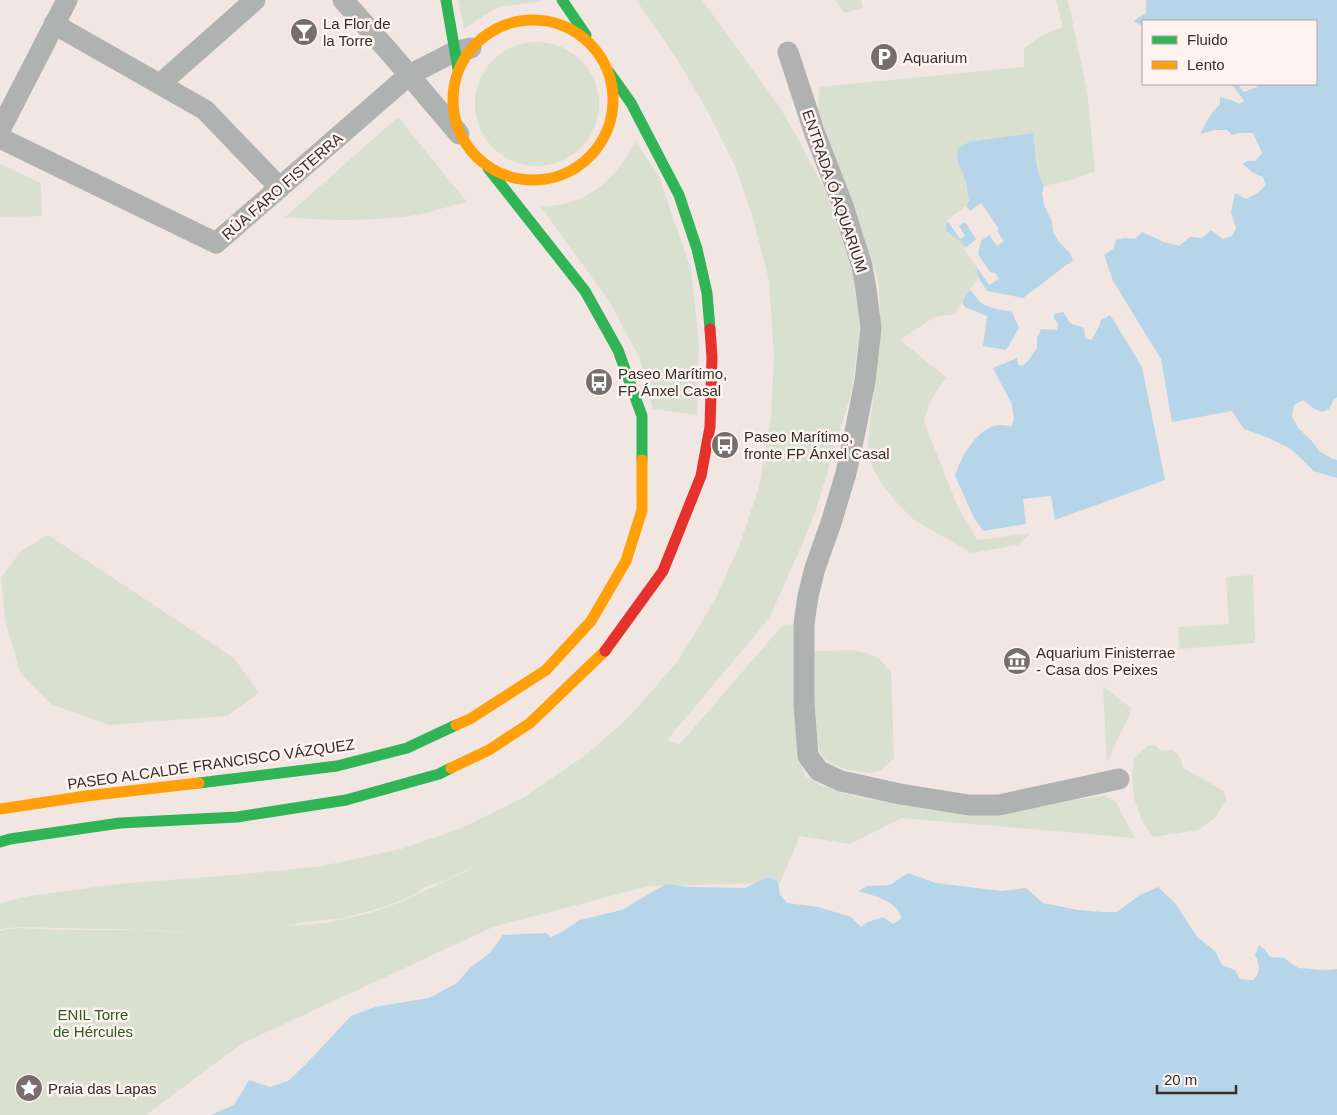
<svg xmlns="http://www.w3.org/2000/svg" width="1337" height="1115" viewBox="0 0 1337 1115" font-family="Arial,sans-serif">
	<style>
		.green { fill: #d9e0d0; fill-rule: evenodd }
		.water { fill: #b6d5e9 }
		.pier { fill: #f1e6e1 }
		.lines { fill: none; stroke-linecap: round; stroke-linejoin: round }
		.street { stroke: #b0b1b1; stroke-width: 21 }
		.fast { stroke: #30b455; stroke-width: 11 }
		.slow { stroke: #ff9f0a; stroke-width: 11 }
		.jam { stroke: #e5322d; stroke-width: 11 }
		.labels { text-anchor: middle; dominant-baseline: central; stroke-width: 5; stroke-linejoin: round; paint-order: stroke }
		.poi-label { font-size: 15px; fill: #352e2b; stroke: #fef3ee; text-anchor: start }
		.street-label { font-size: 15px; fill: #352e2b; stroke: #fef3ee }
		.park-label { font-size: 15px; fill: #2e5c26; stroke: #fef3ee }
	</style>
	<rect width="100%" height="100%" fill="#f1e6e1"/>
	<path class="green" d="M458,0H541L542,1L499,7L483,16L464,29Z
		M636,0H702L779,106L796,135L825,190L845,242L857,291L860,330L852,390L816,510L804,540L772,612L767,621L667,740L679,745L782,626L793,625L795,713L797,755L805,776L822,786L860,798L958,812L1046,803L1105,796L1116,802L1135,838L902,818L850,844L800,836L780,883L649,886L493,927L241,1044L146,1115H0V931L8,929L22,928L54,930H142L211,935L152,930L19,927L0,929V903L29,896L119,884L233,875L322,866L401,849L459,829L521,799L586,755L629,717L678,661L715,600L740,544L759,487L771,417L774,358L769,280L753,218L736,168L708,112L677,59ZM479,863L464,872L404,901L370,913L327,923L287,926L305,922L344,918L384,907L412,896L425,887L446,880Z
		M835,0H861L863,8L844,13Z
		M1056,0H1068L1087,91L1095,171L1074,179L1044,186L1038,172L1037,158L1033,133L958,162C962,171 973,196 967,205C962,211 953,215 947,220L948,221L946,223V231L956,238L966,247L964,249L976,266L979,278L969,290L955,314L934,317L900,340L947,378C935,391 928,405 924,422L957,505L977,540L1031,533L1018,545L972,553L914,520L897,503L882,484L873,469L869,457L868,441C874,387 884,332 878,278L818,109L819,87L1024,67V48L1041,36L1063,27Z
		M475 104a62 62 0 1 1 124 0a62 62 0 1 1-124 0Z
		M398,117L467,202C453,205 440,209 426,213C384,222 328,221 285,217Z
		M636,142L659,177L691,269L699,345L697,415L653,409L639,357L609,301L541,207C554,206 567,204 579,199C605,188 623,165 636,142Z
		M0,164L41,183L42,216L0,217Z
		M48,535L234,658L259,693L227,716L109,725L51,704L20,673L5,619L1,578L21,551Z
		M1253,575L1255,643L1179,649L1178,627L1229,624L1226,577Z
		M851,650C872,654 879,655 891,673L894,758C879,774 875,774 854,771C843,769 830,765 823,757C813,746 813,669 812,651Z
		M1103,686L1132,709L1107,762Z
		M1155,745L1161,750H1173L1180,757L1183,768L1224,791L1226,800L1215,818L1198,830L1153,837L1143,823L1134,798L1132,776L1134,759L1147,746Z"/>
	<path class="water" d="M1147,0H1337V397L1333,401L1329,409L1322,412L1313,408L1303,400L1294,405L1292,417L1299,429L1311,440L1319,451L1333,459L1337,460V478L1314,471L1291,449L1269,438L1244,429L1232,411L1172,422L1161,359L1113,281L1104,255L1113,249L1116,240L1125,238L1135,239L1142,232L1164,242L1179,246L1190,237L1202,238L1211,230L1223,239L1232,236L1236,228L1231,213L1235,193L1246,199L1259,192L1266,185L1263,177L1252,172L1243,164L1247,161H1255L1262,153L1253,133H1240L1232,135L1227,130H1215L1200,134L1211,114L1220,104V97L1231,100L1239,104L1244,101L1232,84H1237L1244,92L1257,87L1258,84H1316V21H1143V26L1133,21L1146,13V1Z
		M1033,133L1038,172L1044,186L1042,193L1044,205L1052,222L1053,232L1058,241L1069,252L1073,260L1023,298L987,291L979,278L975,262L968,249L956,238L946,231V223L964,211L969,201L966,182L958,162L957,149L969,142Z
		M969,290C975,293 975,298 980,302C986,308 1003,310 1012,312L1019,328L1006,350L983,346L987,316L965,307L962,302Z
		M1063,312L1070,323L1084,328L1085,338L1092,340C1095,333 1099,328 1101,320L1110,315L1114,321L1142,367L1165,480L1055,520L1051,496L1023,499L1026,524L983,531L974,518L955,476C962,453 984,416 1011,427L1014,419L1012,405L993,368L1017,358L1018,364L1022,366C1029,362 1032,354 1037,348V338L1041,329L1057,330L1058,324L1054,318V314Z
		M908,873L936,883L1002,891L1026,888L1043,903L1078,910L1103,912H1117L1140,895L1158,887L1175,903L1197,937L1215,951L1222,965L1235,970L1240,979L1253,980C1261,972 1260,964 1255,955L1259,945L1265,950L1270,957L1284,958L1298,968L1325,970L1337,969V1115H207H211L234,1105L249,1080L270,1087L288,1081L307,1063L351,1016L375,1007L429,998L457,983L470,968L490,953L503,935L546,933L551,937L560,933L580,920L622,910L666,884L691,887L745,888L768,877L778,881L780,895L787,903L818,907L851,917L861,927L868,922L883,917L893,924L902,918C896,900 874,896 858,891L868,886L890,885Z"/>
	<path class="pier" d="M981,203L999,229L997,231L1004,241L997,246L989,235L981,241L978,254L990,272L995,273L999,279L989,285L964,249L976,239L965,222L959,226L965,236L960,239L947,220L966,206L970,211Z"/>
	<g class="lines">
		<path class="street" d="M343,0L392,55L459,134
			M54,24L205,110L280,188
			M788,52L814,131L843,206L862,266L866,289L871,328L865,381L856,427L846,473L831,523L815,568L808,596L804,624V704L808,756L819,771L841,781L900,794L969,805H999L1119,779
			M160,84L255,0
			M0,130L67,0
			M0,138L216,243L409,75L454,52L471,48"/>
		<path class="fast" d="M446,0L458,69
			M562,0L586,35
			M609,72L631,103L679,195L697,249L707,293L710,329
			M488,168L585,291L618,350L642,416V460
			M199,783L337,766L407,748L456,725
			M0,842L10,839L120,823L237,817L346,800L439,774L451,768"/>
		<path class="slow" d="M453 100a80 80 0 1 1 160 0a80 80 0 1 1-160 0Z
			M456,725L470,719L546,670L591,621L626,561L642,510V460
			M451,768L489,750L530,723L605,651
			M0,809L86,796L199,783"/>
		<path class="jam" d="M605,651L663,571L701,476L710,427L712,357L710,329"/>
	</g>
	<defs>
		<g id="bar-disc" transform="scale(1.4375)"><circle r="9.5" fill="#776e6b" stroke="#fef3ee"/><path d="M-6-5H6L.8 .8V4.5H3.5V6h-7V4.5H-.8V.8Z" fill="#fff"/></g>
		<g id="parking-disc" transform="scale(1.4375)"><circle r="9.5" fill="#776e6b" stroke="#fef3ee"/><path d="M-3.5-5.5H1a3.5 3.5 0 0 1 0 7H-1V5.5H-3.5ZM-1-3.4V-.6H.8a1.4 1.4 0 0 0 0-2.8Z" fill="#fff"/></g>
		<g id="bus-disc" transform="scale(1.4375)"><circle r="9.5" fill="#776e6b" stroke="#fef3ee"/><path d="M-5-6H5V4H4V6H2V4H-2V6H-4V4H-5ZM-3.5-4V0h7V-4ZM-3.5 1.2v1.5H-2V1.2ZM2 1.2v1.5H3.5V1.2Z" fill="#fff"/></g>
		<g id="museum-disc" transform="scale(1.4375)"><circle r="9.5" fill="#776e6b" stroke="#fef3ee"/><path d="M0-6L6-3V-2H-6V-3ZM-5-1h2V3h-2ZM-1-1h2V3h-2ZM3-1h2V3H3ZM-6 4H6V6H-6Z" fill="#fff"/></g>
		<g id="sight-disc" transform="scale(1.4375)"><circle r="9.5" fill="#776e6b" stroke="#fef3ee"/><path d="M0-6L1.8-2.2L6-1.7L2.9 1.2L3.7 5.4L0 3.3L-3.7 5.4L-2.9 1.2L-6-1.7L-1.8-2.2Z" fill="#fff"/></g>
	</defs>
	<g fill-rule="evenodd">
		<use href="#bar-disc" x="304" y="32"/>
		<use href="#parking-disc" x="884" y="57"/>
		<use href="#bus-disc" x="599" y="382"/>
		<use href="#bus-disc" x="725" y="445"/>
		<use href="#museum-disc" x="1017" y="661"/>
		<use href="#sight-disc" x="29" y="1088"/>
	</g>
	<g class="labels">
		<g class="poi-label">
			<text x="323" y="23">La Flor de<tspan x="323" dy="17">la Torre</tspan></text>
			<text x="903" y="57">Aquarium</text>
			<text x="618" y="373">Paseo Marítimo,<tspan x="618" dy="17">FP Ánxel Casal</tspan></text>
			<text x="744" y="436">Paseo Marítimo,<tspan x="744" dy="17">fronte FP Ánxel Casal</tspan></text>
			<text x="1036" y="652">Aquarium Finisterrae<tspan x="1036" dy="17">- Casa dos Peixes</tspan></text>
			<text x="48" y="1088">Praia das Lapas</text>
		</g>
		<g class="street-label">
			<text transform="translate(282 186) rotate(-41)">RÚA FARO FISTERRA</text>
			<text transform="translate(835 191) rotate(71)">ENTRADA Ó AQUARIUM</text>
			<text transform="translate(211 764) rotate(-8)">PASEO ALCALDE FRANCISCO VÁZQUEZ</text>
		</g>
		<g class="park-label">
			<text x="93" y="1014">ENIL Torre<tspan x="93" dy="17">de Hércules</tspan></text>
		</g>
	</g>
	<rect x="1142" y="20" width="175" height="65" fill="#fef3ee" stroke="#aea4a0"/>
	<rect x="1152" y="36" width="25" height="8" fill="#30b455" stroke="#aea4a0"/>
	<text x="1187" y="45" font-size="15" fill="#352e2b">Fluido</text>
	<rect x="1152" y="61" width="25" height="8" fill="#ff9f0a" stroke="#aea4a0"/>
	<text x="1187" y="70" font-size="15" fill="#352e2b">Lento</text>
	<path d="M1157 1085v8h79v-8" fill="none" stroke="#352e2b" stroke-width="2.5"/>
	<text x="1164" y="1085" font-size="15" fill="#352e2b" stroke="#fef3ee" stroke-width="4" paint-order="stroke">20 m</text>
</svg>
